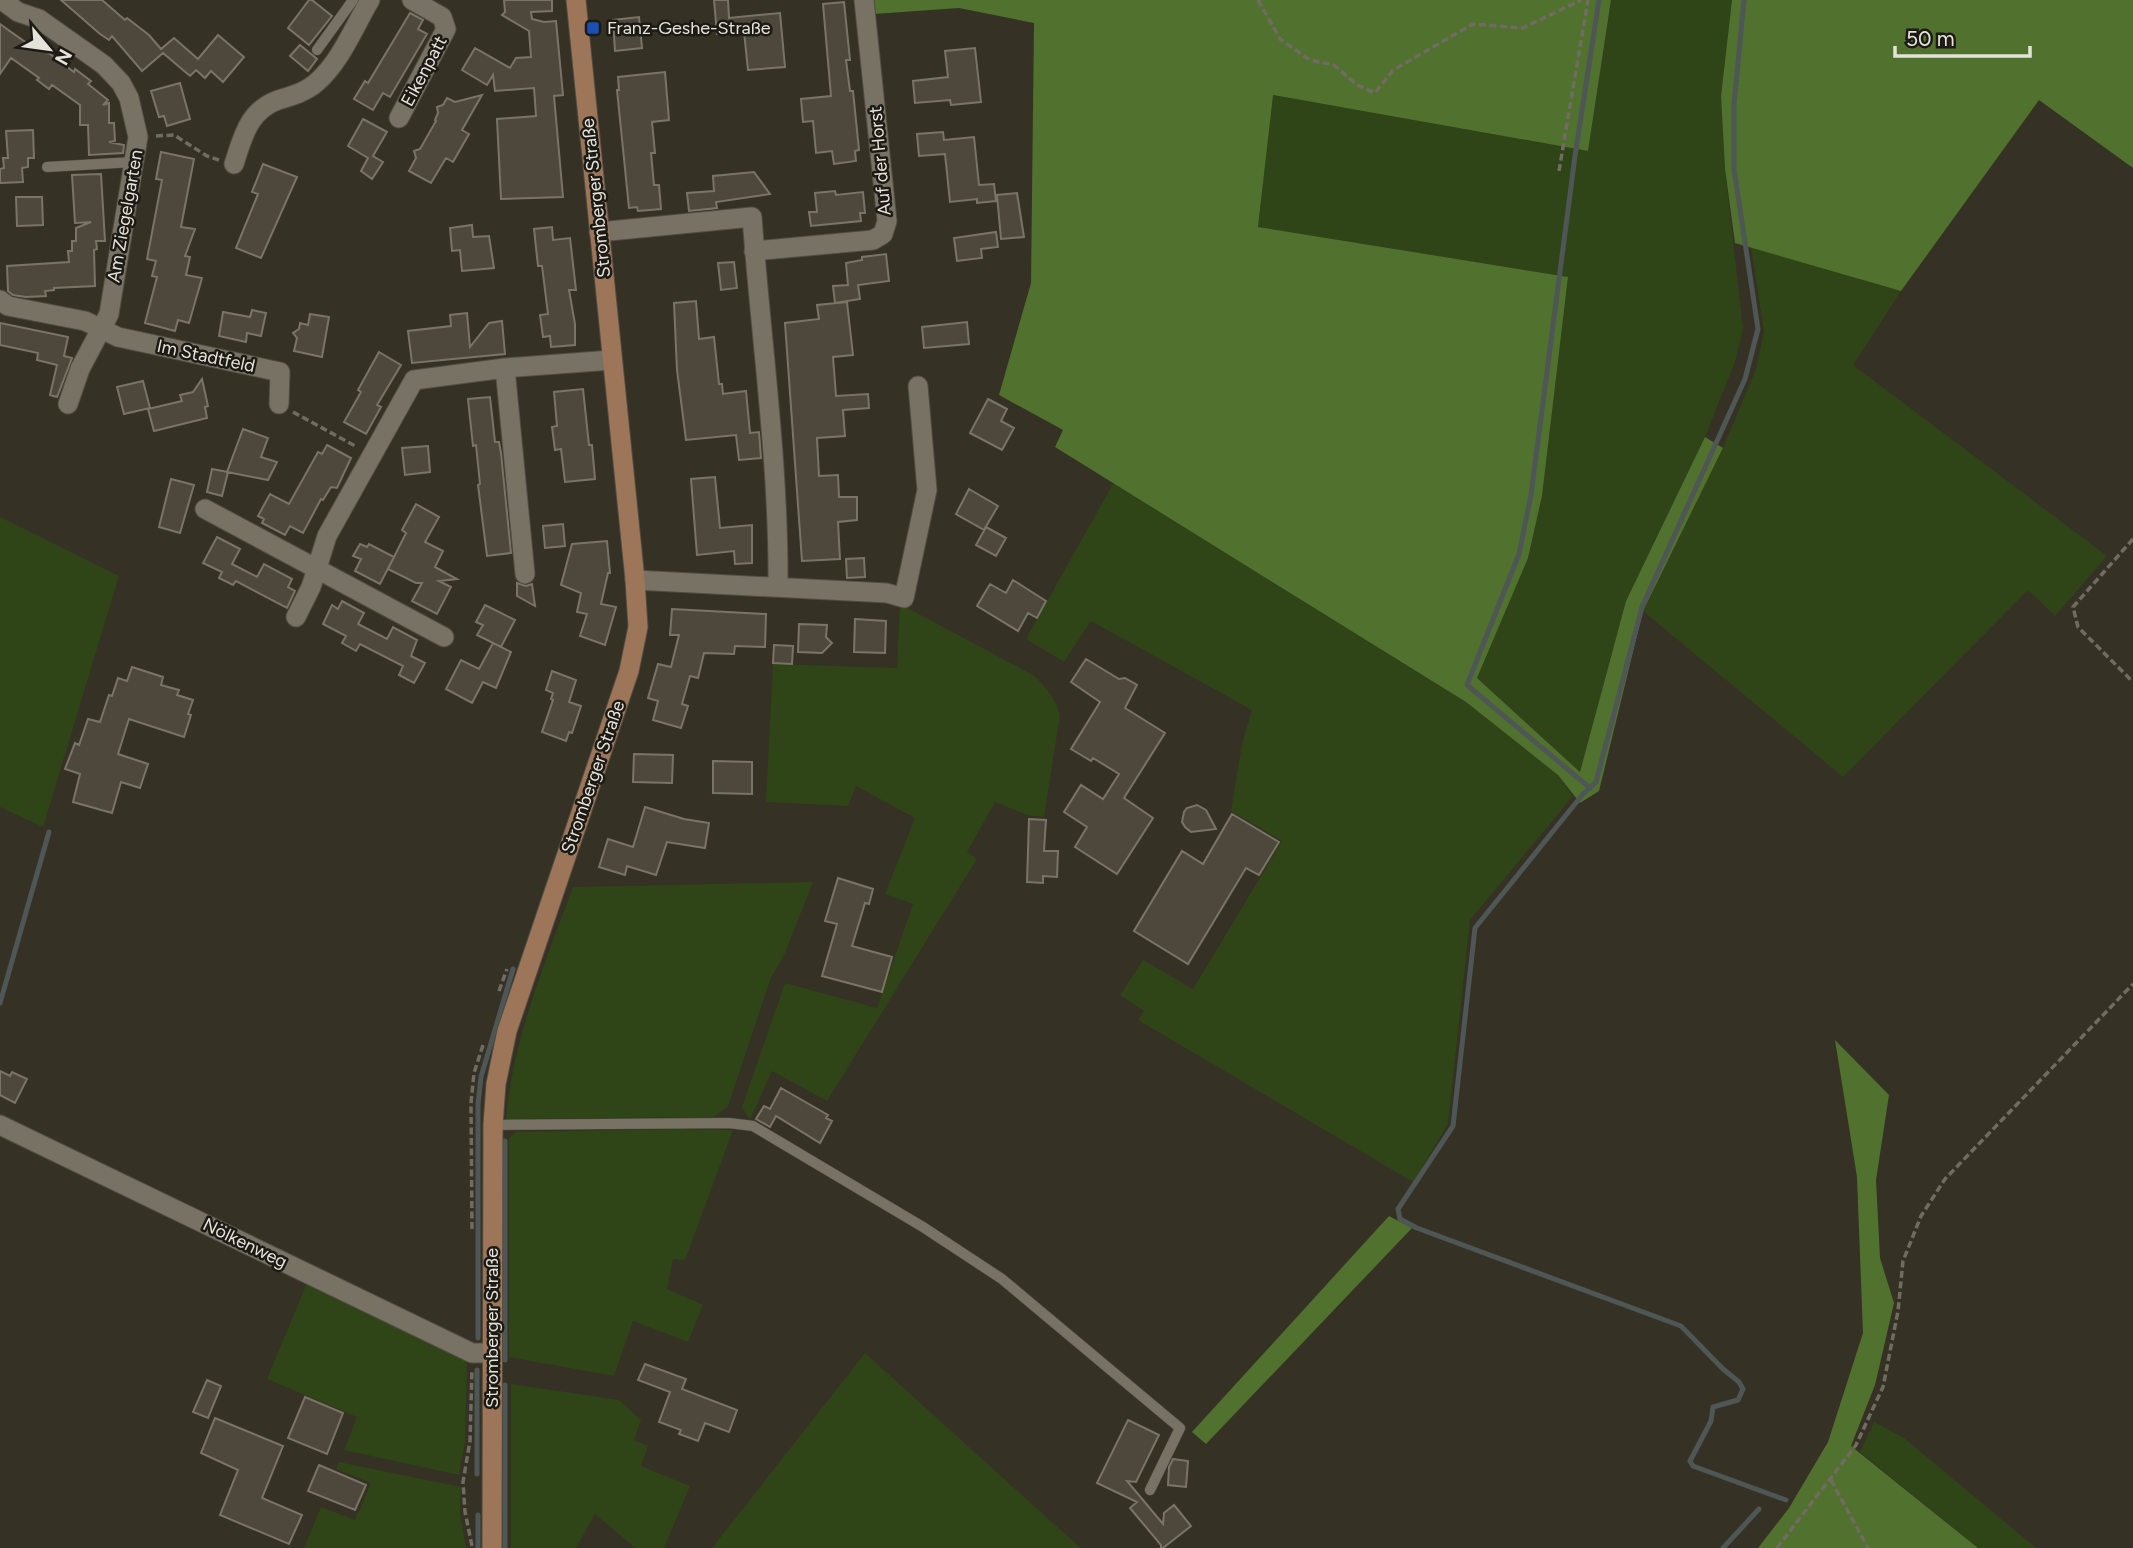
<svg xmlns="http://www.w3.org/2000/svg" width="2133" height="1548" viewBox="0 0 2133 1548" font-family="Figtree,sans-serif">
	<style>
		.green { fill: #2f4417 }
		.forest { fill: #51712f }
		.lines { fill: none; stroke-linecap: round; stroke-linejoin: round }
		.stream { stroke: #4e5755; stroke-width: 5 }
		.building { fill: #4d483b; stroke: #7a7466; stroke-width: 2 }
		.service-casing { stroke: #524d43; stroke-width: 11 }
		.minor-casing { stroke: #524d43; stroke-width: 21 }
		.secondary-casing { stroke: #524d43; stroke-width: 21 }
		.path { stroke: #716c62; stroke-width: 3.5; stroke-dasharray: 7 3.5; stroke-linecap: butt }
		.service { stroke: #777264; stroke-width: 10 }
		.minor { stroke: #777264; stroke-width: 19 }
		.secondary { stroke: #9d765a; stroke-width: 19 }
		.transit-dot { fill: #1a4fb4; stroke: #1c1a14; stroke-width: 2.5 }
		.labels { text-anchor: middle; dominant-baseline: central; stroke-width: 5; stroke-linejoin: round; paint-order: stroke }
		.poi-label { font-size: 18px; fill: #e5e2da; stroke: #1c1a14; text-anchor: start }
		.street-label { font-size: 18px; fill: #e5e2da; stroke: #1c1a14 }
	</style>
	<rect width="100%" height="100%" fill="#363125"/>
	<path class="green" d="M1611,0H1732L1721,96L1725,169L1743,329L1735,362L1705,437L1626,601L1580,772L1477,678L1528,558L1542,496L1568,277L1258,228L1272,95L1588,151Z
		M1751,247L1901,291L1853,365L2107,556L2055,616L2028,590L1843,777L1643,611L1723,448L1756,369L1764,332Z
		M1114,482L1466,702L1558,775L1573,796L1470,920L1448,1124L1413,1182L1138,1020L1144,1011L1120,995L1143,960L1193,989L1282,841L1231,811L1242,744L1252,710L1091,621L1064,662L1026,639Z
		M0,517L119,576L43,827L0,807Z
		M900,604L1033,675C1046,687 1055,697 1060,715L1044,817L1027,815L995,802L967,852L977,859L827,1101L772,1071L750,1120L742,1107L785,983L877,1008L913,904L885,894L915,818L856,786L848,806L766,802L773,664L897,668Z
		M813,882L785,953L770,980L728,1106L714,1117L506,1119C513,1038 545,963 573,887Z
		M679,1129L733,1130L685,1260L673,1259L667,1289L703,1305L688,1342L633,1321L614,1376L509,1357V1138L516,1132Z
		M307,1283L467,1362L465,1442L459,1475L344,1450L357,1417L267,1379Z
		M865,1353L1054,1524L1081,1548H712Z
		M511,1384L619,1400L641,1420L634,1440L648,1446L641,1466L690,1486L664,1548H635L595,1514L576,1548H511Z
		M1874,1422L1904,1438L2036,1548H1978L1860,1452Z
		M339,1462L461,1487L460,1512L466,1548H304L321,1507L355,1520L371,1483L336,1469Z"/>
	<path class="forest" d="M873,0H1611L1588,151L1273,95L1258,227L1568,277L1542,496L1528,558L1477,678L1580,772L1626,601L1705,437L1723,448L1643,611L1599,791L1580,803L1558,775L1466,702L1055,447L1063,430L999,395L1031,283L1034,23L959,8L874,14Z
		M1732,0H2133V168L2039,100L1901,291L1735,243L1725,169L1721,96Z
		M1835,1040L1889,1095L1876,1180L1880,1258L1894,1303L1875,1385L1851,1446L1978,1548H1758L1789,1508L1828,1442L1863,1333L1857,1177Z
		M1389,1216L1412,1228L1206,1444L1192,1432Z"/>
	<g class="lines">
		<path class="stream" d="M1744,0L1734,105V169L1758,329L1745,379L1642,607L1596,782L1583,794L1475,928L1453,1126L1398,1209L1400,1219L1417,1228L1681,1326L1723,1369L1739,1382L1743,1389L1738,1400L1713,1407L1711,1421L1690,1461L1693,1466L1786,1500
			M1590,788L1467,685L1519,554L1531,495L1575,156L1599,0
			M0,1003L49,832
			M478,1338V1104L481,1077L513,969
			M505,1360V1141
			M477,1474V1370
			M478,1548V1515
			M505,1548V1385
			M1723,1548L1759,1509"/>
	</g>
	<path class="building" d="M61,0H102L125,20L127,18L149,35L161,49L174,38L198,59L218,35L244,57L223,82L211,71L205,78L196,70L190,76L163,53L142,71L112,36L109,40L100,34Z
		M309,0H312L332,16L309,45L288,28Z
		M504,0H552V11L531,12L532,19L544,22L556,21L563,95L554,96L563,197L501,199L497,119L536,116L534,88L495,91L493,75L487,85L462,70L475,48L510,68L516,58L531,57L529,31L502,15L505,12Z
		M714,0H728L729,18L780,13L785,67L748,70L744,32L717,34Z
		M844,2L850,60H846L850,91H853L859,150L855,151L856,161L834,164L832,151L816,153L813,121L803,122L801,99L831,96L823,4Z
		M410,13L423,20L418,29L427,34L390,97L383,93L373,110L354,99L365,81L368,83Z
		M639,17L642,48L615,51L613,20Z
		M0,24L31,46L34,42L74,72L75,69L91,81L88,84L108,100L103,105L109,103V123H114L115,141L109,142L124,145L123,153L89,155L88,125H80V105L52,85L49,89L37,80L39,78L11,58L0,74Z
		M300,45L317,59L308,71L290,56Z
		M975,48L981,102L951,105L950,100L915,103L913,81L948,77L945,51Z
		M665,72L669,120L652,122L655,153H651L654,185H659L661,209L638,211L637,207L629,208L617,90H619L618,77Z
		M180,83L190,119L167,126L164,116L159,117L151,91Z
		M482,95L462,130L469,134L453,162L446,158L431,183L409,171L416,158L414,151L420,149L436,121L435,120L438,113L437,107L443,105L447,98L455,102Z
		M363,119L387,132L373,156L383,162L372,179L361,171L368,158L348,146Z
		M33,130L34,158H28V167L22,168L23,182L0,183V169L4,168L3,158H8L6,131Z
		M943,132L944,140L974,137L979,185L994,184L996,201L977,203V199L950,202L945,154L919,156L917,134Z
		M161,152L194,159L181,227L195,229L185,256L190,257L186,275L202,278L189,323L178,320L175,331L145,323L157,277L152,276L156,261L147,259L162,180L156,179Z
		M263,164L297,177L261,258L236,248L258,194L252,192Z
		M754,172L770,194L716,202L717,208L689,211L687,193L714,191L713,176Z
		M101,174L105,241H96L97,249L94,250L95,286L54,288V290L45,291L46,296L26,297L13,295L8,291L7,266L69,262L68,251H72V241H76V228L91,222L75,223L72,175Z
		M835,191L836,195L863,192L865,213H860L861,221L811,226L809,212H817L815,193Z
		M1017,193L1024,237L1001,239L997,195Z
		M16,197H42L43,225L17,226Z
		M472,225L473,237L489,236L494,268L462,271L460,250L452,251L450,228Z
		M552,227L553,240L570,238L576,290H569L575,324V345L551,347L550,336L543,337L540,315L548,314L542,266H538L534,229Z
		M996,232L998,247L981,249L982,258L957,261L954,238Z
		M886,254L889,281L858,285L860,299L835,303L833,286L848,285L846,263L862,260V257Z
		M734,262L737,288L721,290L718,263Z
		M696,301L699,339L714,337L719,384H722L723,394L746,391L750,433L759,432L761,458L739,460L736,435L686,440L677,370L674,303Z
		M847,302L853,355L833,357L836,396L868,394L869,408L843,410L845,436L817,438L819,476L838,475L839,497H857V520L838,522L840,559L802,561L785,323L819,319L817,305Z
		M252,310L266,313L261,336L247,333L246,342L219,336L223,312L250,317Z
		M467,313L470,347L489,323L502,321L505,354L412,363L408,331L451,326L450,315Z
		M310,314L329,317L322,357L294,351L297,338L293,333L299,329L300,323L308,325Z
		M967,322L969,344L924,348L922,327Z
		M0,323L68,337L64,356L72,358L57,397L50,395L57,365L37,360L38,353L0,345Z
		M379,352L401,365L377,405L381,407L366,434L344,422L361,392L358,390Z
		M202,379L208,406L205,407L207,418L154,431L148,409L182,401L180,395L193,392Z
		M143,381L150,408L124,414L117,387Z
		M583,389L589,445H592L595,479L565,482L561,449L555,450L552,427L557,426L554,392Z
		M490,397L495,442H499L501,453L511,553L487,556L478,485L480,484L476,445L473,446L468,399Z
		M988,399L1007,409L1001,421L1014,428L1002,450L970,433Z
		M243,429L268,438L261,457L277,462L268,480L227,472Z
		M327,445L351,458L337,488L331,487L323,500L321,499L303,533L290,526L285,535L262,523L264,519L258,516L270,494L289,504L318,452L322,454Z
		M428,446L430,472L405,475L402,448Z
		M212,469L228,472L222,496L207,492Z
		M715,477L720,528L752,525V563L735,564L734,551L697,555L691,479Z
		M171,479L194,485L180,533L159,527Z
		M969,489L998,506L984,530L956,514Z
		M416,504L439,517L425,542L443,551L435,567L457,579L439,581L451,587L437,614L412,601L422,583H416L388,569L406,533L402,530Z
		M563,524L565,546L545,548L543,526Z
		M986,527L1006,538L996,556L976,545Z
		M217,537L240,549L232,564L257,577L264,564L292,579L288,587L295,591L287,608L236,581L233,585L219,578L222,572L203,563Z
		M607,541L610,573H608L601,604L616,607L605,645L580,636L587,614L577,612L581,593L561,585L572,544Z
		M360,544L367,547L369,544L394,557L380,584L355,571L361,559L353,556Z
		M864,558L865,577L847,578L846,559Z
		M1013,580L1046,601L1037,618L1028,613L1018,631L977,606L990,584L1006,593Z
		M517,583L526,586L532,584L535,606L517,596Z
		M342,601L364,613L358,624L387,639L393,627L417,640L411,656L425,663L414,683L399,675L403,666L360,644L356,651L342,643L346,636L323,624L332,605L338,609Z
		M485,605L515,620L501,647L477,635L483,625L476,622Z
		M672,609L766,614L765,647L735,646L734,654L704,653L698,678L690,676L682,704L688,706L681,728L653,720L658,701L648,698L658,664L671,667L679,635H670Z
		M855,619L886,621L885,653L854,652Z
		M799,624L827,625L826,637L832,643L822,653L798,652Z
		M493,643L511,652L496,688L483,682L472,703L446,689L461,660L479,669Z
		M774,645L793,646L792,664L773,663Z
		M1086,659L1119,679L1125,678L1137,685L1125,708L1165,733L1124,798L1153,818L1117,874L1075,847L1087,827L1064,812L1081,785L1103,799L1119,774L1093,758L1091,761L1071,749L1100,702L1071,682Z
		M132,667L163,677L161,685L179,690L177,695L193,700L188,714L191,715L184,737L129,719L118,754L148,764L140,788L121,782L112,813L73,802L80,774L65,769L75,743L79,745L88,719L100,722L109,695L112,696L118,678L127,681Z
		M552,671L576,680L569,702L581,706L572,733L569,732L566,741L542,732L553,700L551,699L553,693L546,690Z
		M634,754L673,755L672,783L633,782Z
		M713,761L752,762V794L713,793Z
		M1197,805L1206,810L1216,829L1191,832L1185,827L1182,822L1184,812L1187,808Z
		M645,807L684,819L709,823L705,848L667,842L656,875L627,866L625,875L599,867L608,839L633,847Z
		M1232,814L1279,842L1259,875L1246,868L1188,964L1134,931L1182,851L1203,864Z
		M1029,819L1046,820L1044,851H1058L1057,877L1043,876V883L1027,882Z
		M838,878L873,889L869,904L865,903L852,946L892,957L882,992L822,976L837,924L825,921Z
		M0,1071L10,1076L12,1072L27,1079L15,1103L0,1095Z
		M781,1088L828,1115L826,1118L832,1121L820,1143L776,1116L770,1127L756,1119L764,1106L770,1109Z
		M645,1364L686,1379L682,1389L737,1410L729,1432L705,1423L698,1441L679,1434L681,1430L659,1422L670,1392L638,1380Z
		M207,1380L221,1386L208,1418L193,1412Z
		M305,1397L343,1413L327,1454L288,1438Z
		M215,1418L283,1446L262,1498L302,1515L289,1544L220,1515L238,1470L201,1453Z
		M1128,1420L1159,1435L1136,1482L1127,1481L1163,1524L1164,1513L1174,1505L1191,1526L1163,1548H1161V1545L1130,1508L1137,1502L1097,1483Z
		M1173,1459L1188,1461L1186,1487L1168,1485L1169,1467Z
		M319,1465L366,1485L355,1510L308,1491Z"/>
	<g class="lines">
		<g class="service-casing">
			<path id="service" d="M317,50L353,0
				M47,167L134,162
				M493,1125L729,1123L753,1126L923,1227L1002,1279L1180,1428L1150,1490"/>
		</g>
		<g class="minor-casing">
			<path id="minor" d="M2,0L18,12L39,19L104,65L121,83L129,98L138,137L109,314L80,369L68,404
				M399,118L446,29L442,17L412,0
				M234,164C243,137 248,111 278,100C292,96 306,92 317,82C341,61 354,27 370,0
				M599,232L752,217C761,340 779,463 778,586
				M754,251L873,240L883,234L887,221L864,0
				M0,300L8,306L85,321L118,337L280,372L279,404
				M505,368L525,574
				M205,509L444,637
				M635,580L887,593L904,598L927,490L918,386
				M296,617L311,587L327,536L414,380L505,368L612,360
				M0,1125L472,1353H492"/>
		</g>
		<g class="secondary-casing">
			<path id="secondary" d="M492,1548L493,1125L496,1084L507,1031L629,671L638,627L635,580L576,0"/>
		</g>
		<path class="path" d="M1258,0L1280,39L1310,60L1334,65L1357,85L1375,93L1393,70L1473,24L1523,28L1581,0
			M156,136L174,135L207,156L219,160
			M1559,171L1588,0
			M293,412L357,447
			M2133,539L2073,607L2078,627L2133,682
			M499,991L507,969
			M472,1229L471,1103L474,1073L484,1042
			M1831,1480L1868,1548
			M472,1546L465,1512L463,1482L470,1441L472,1369
			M1777,1548L1856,1445L1883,1387L1898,1311L1903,1261L1921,1216L1945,1179L2133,984"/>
		<use href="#service" class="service"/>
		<use href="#minor" class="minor"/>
		<use href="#secondary" class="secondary"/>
	</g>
	<rect class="transit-dot" x="586" y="21" width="14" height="14" rx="3.5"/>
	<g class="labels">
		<g class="poi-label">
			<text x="607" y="28">Franz-Geshe-Straße</text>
		</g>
		<g class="street-label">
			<text transform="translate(424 71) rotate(-62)">Eikenpatt</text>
			<text transform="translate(880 161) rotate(-95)">Auf der Horst</text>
			<text transform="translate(596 198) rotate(-96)">Stromberger Straße</text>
			<text transform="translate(125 216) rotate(-80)">Am Ziegelgarten</text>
			<text transform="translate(206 356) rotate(12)">Im Stadtfeld</text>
			<text transform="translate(593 777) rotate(-71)">Stromberger Straße</text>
			<text transform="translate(245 1243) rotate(26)">Nölkenweg</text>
			<text transform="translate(492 1328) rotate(-90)">Stromberger Straße</text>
		</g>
	</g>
	<g transform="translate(49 49) rotate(119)" stroke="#1c1a14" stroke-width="5" paint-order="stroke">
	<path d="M0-5L12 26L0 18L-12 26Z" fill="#e5e2da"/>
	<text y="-10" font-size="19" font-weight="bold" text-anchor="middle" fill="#e5e2da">N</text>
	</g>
	<path d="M1895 46v10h135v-10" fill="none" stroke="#e5e2da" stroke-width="3.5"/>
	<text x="1906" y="46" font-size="21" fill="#e5e2da" stroke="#1c1a14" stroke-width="5" paint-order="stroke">50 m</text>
</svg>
